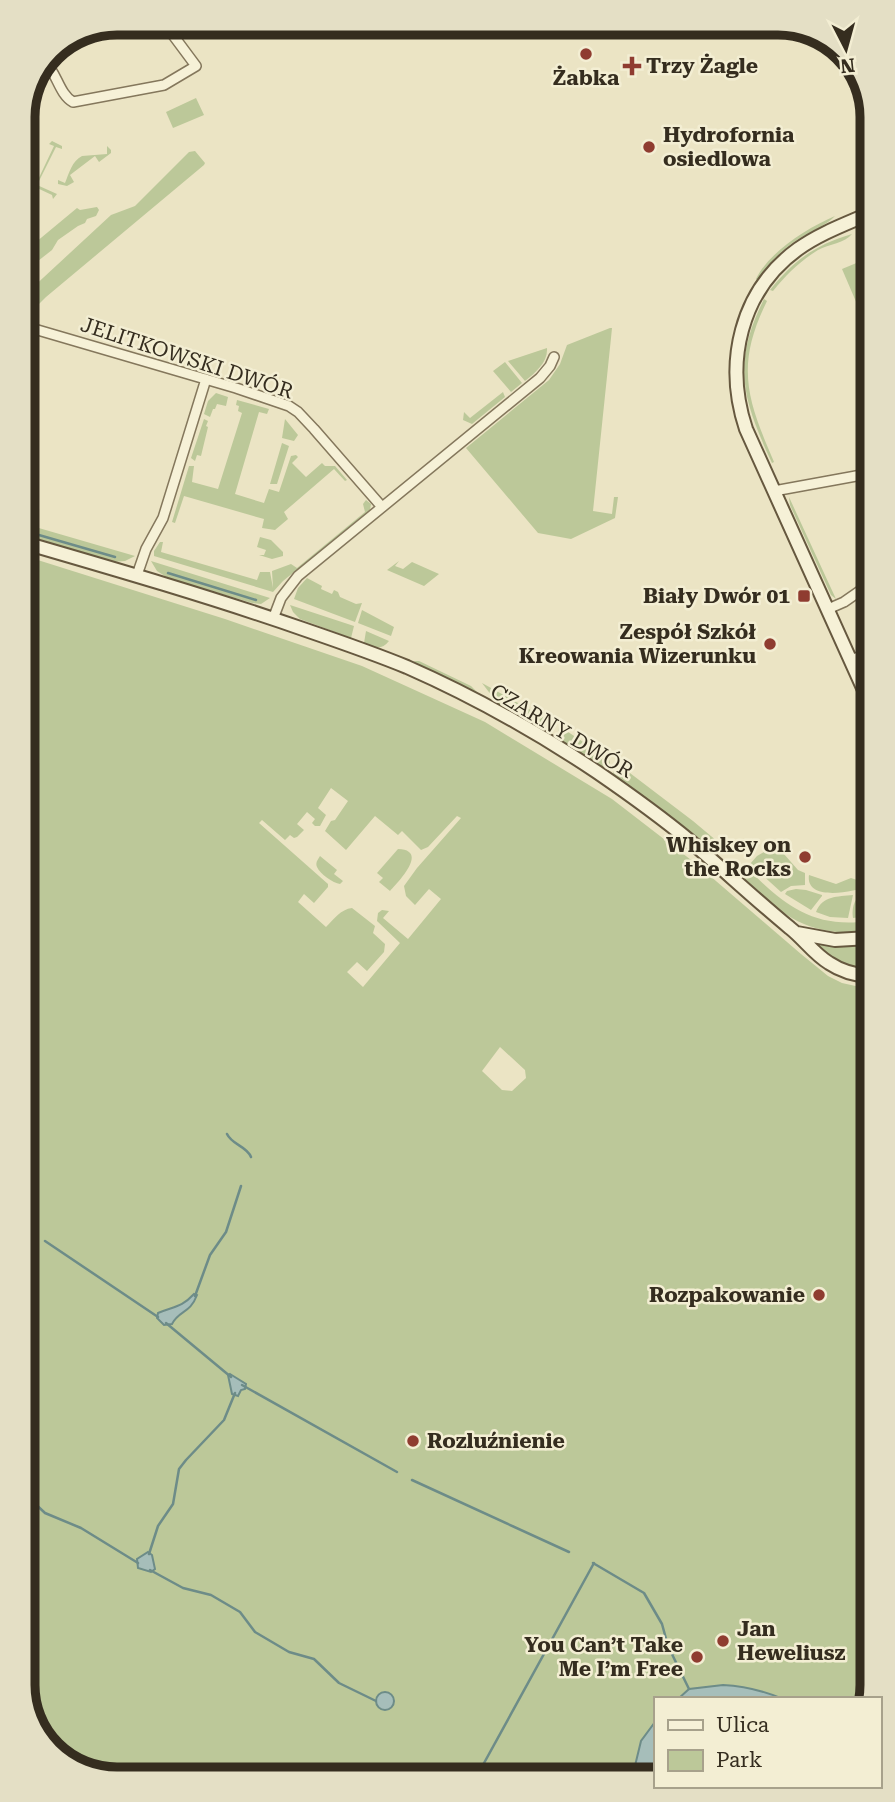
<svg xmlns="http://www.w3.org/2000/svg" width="895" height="1802" viewBox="0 0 895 1802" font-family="'Roboto Serif',serif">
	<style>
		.green { fill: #bcc899; fill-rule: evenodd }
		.water { fill: #a6beba; stroke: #6d8c88; stroke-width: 2 }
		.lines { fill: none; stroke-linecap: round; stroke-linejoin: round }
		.stream { stroke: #6d8c88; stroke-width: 2.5 }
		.street-casing { stroke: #84775c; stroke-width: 12 }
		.secondary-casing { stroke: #66583f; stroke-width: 16 }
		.street { stroke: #f6f1d7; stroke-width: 9 }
		.secondary { stroke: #f6f1d7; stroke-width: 12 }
		.poi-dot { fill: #8f3c30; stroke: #f3eed3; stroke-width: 2.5 }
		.labels { text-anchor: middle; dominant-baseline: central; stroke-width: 5; stroke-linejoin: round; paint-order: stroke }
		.poi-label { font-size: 21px; font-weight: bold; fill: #352d1f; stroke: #f3eed3; text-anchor: end }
		.street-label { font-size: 21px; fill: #352d1f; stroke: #f3eed3 }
		.rim { fill: none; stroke: #352d1f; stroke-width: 9 }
	</style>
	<rect width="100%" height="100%" fill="#ebe4c4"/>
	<path class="green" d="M196,98L204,115L173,128L166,112Z
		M52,141L62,146V149L56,147L37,185L57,194L53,199L52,195L35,187L32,190L23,185V184L29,186L31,183L36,184L54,146L49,144Z
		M107,146L111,150V153L99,162L95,156L70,175L74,182L67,186L58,184V180L65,183C69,173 72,161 82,156L107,154Z
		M195,151L205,163L204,165L46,297L29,314L25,313L30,290L111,215L135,206L189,152Z
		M97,207L99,210L96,216L87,219L85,223L78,226L58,240L52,250L24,272V252L77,208L80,210Z
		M835,216C827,225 809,232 797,240C781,250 768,265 757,280L756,279C769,252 807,228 835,216Z
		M852,234C845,243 829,244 818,250C800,261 786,275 773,291L770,290C794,260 815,245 852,234Z
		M866,259V308L860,311L842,269Z
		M764,299L767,301C735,366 747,399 774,462L772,463C743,400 731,365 764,299Z
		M610,328H612L611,338L593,511L612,514L614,497H618L615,518L571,539L538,533L466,448L549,380L560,364L567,345Z
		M547,348C548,362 536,372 525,381L508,361Z
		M505,362L522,383L511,392L493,371Z
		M503,392L505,397L472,424L463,420L464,412L470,418Z
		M216,393L228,397L226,406L217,404L215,409H213L210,417L204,414L208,401Z
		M237,400L269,409L267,414L259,412L235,494L264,503L269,489L279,492L291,456L296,455L298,457L292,463L306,477L322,463L325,466H335L347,480L345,481L334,469L284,512L288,519L275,530L262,528L264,519L184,496L175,523L172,522L189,466H194L192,482L218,489L242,413L238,411L239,406L236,405Z
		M204,419L208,421L206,426L208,427L201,456L197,455L195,461L191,458Z
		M285,419L298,435L294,441L282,438Z
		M282,443L289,446L277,484H270Z
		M789,497L836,599L831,595L790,505Z
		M366,500L371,504L370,510L283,581L273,592L154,556V551L160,542H163L161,552L257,580L260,572H270L273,588L272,571L291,564L297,568L365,512L363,504Z
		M25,524L135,556L125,561L112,562L25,537Z
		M260,537L271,540L283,552V556L272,559L259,555H264L266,550L257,547Z
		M25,556L225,619L362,666L485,722L612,799L695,863L801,954L828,976L842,983L869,989L872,1685L868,1699H655V1774L111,1779L60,1760L30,1720ZM331,788L348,801L335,820L331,821L325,831L346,850L375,816L398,835L402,831L421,850L428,847L457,816L461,818L417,868L404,886L406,896L415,905L429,889L441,899L408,939L383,918L389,911L382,910L378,913L377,921L400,943L363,987L347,972L357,962L367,971L384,952L385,944L373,933L375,926L352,908C341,909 333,920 326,927L298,902L304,894L314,903L328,887V884L259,823L262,820L285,840L290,835L294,838L297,837L304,830L297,824L307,812L315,819L312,823L315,826H320L326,815L318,808ZM500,1047L525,1070L526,1078L512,1091L502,1090L482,1071Z
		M151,561L270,598L261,604L252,603L168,578L157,571Z
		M399,561L395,566L403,569L412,562L439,574L424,586L387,570Z
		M307,578L322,586L321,589L332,594L334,590L338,592L340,597L356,604L362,603L355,622L294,599L298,588Z
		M290,605L354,626L351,638L300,619L293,612Z
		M362,610L394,627L391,636L358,623Z
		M366,631L389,641C381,651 374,647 364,643Z
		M415,661H419L471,686L482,697L412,663Z
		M482,683L547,719L541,727H537L498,704Z
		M559,726L609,759L610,763L608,768L604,769L561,742L558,733Z
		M617,767H622L693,821L730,852L720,853L709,848L673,818L615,776L613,773Z
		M776,845L798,870L805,873V885L791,886L781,892L750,864L757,856Z
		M398,849C430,850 397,883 390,891L379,882L383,878L377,873Z
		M320,856L337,870L334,874L343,881L340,884C333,883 320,874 317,867C315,862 318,860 320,856Z
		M744,865C783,904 811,929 869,921V933C823,934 799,928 763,897C755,890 746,883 741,874Z
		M869,874V886C854,892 805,902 809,875L836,884L851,878L857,880Z
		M796,889L806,890L822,895V896L811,910L785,894L787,891Z
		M869,890V916L853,918C851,905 856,895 869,890Z
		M853,895L848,918L830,917L816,912C823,895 837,897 853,895Z
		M819,943L835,947L869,944V970C848,968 833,958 816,947Z"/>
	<path class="water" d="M194,1294L197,1295C190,1314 179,1310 172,1324L164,1325L157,1318L158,1313C174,1306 181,1308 194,1294Z
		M230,1374L246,1384L245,1389L241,1390L238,1396L232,1394L228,1375Z
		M148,1552L152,1555L155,1569L151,1572L138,1568L137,1559Z
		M723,1685C744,1686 764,1691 783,1699H678L689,1689Z
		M376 1701a9 9 0 1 1 18 0a9 9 0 1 1-18 0Z
		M655,1722V1774H633L641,1741Z"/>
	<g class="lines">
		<path class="stream" d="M25,531L115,557
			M168,573L256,600
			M227,1134C232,1145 247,1146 251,1157
			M45,1241L158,1317
			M195,1296L210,1255L226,1232L241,1186
			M166,1323L231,1377
			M242,1385L397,1472
			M412,1480L569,1552
			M29,1498L45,1513L81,1528L138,1563
			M149,1554L158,1526L173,1504L179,1469L186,1460L224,1420L235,1393
			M593,1563L644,1593L662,1624L668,1646L689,1689
			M150,1570L183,1588L211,1595L240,1612L255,1632L289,1652L314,1659L339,1683L376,1701
			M481,1775L478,1774L594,1563"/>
		<g class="street-casing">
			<path id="street" d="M45,62C57,73 59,94 73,102L164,85L196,66L164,23
				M24,326L236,388L289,406L298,412L314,429L382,507
				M774,491L867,474
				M137,575L146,549L163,518L206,379
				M828,609L844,602L867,586
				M273,619L281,598L298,576L540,378L550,366L554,357
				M850,660L868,654"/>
		</g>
		<g class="secondary-casing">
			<path id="secondary" d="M866,215C843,225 819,234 798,249C740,291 724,363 746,429L868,699
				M25,543C118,570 211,597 303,629C338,641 373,653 407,667C473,696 537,732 597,772C629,794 661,817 690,841C724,870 756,900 790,928C804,939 814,954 829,963C841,971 855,975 869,976
				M797,933L835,940L869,938"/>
		</g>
		<use href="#street" class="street"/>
		<use href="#secondary" class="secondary"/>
	</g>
	<g class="poi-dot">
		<circle cx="586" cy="54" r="7"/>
		<path d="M628.5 55.5h7v7h7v7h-7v7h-7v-7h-7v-7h7z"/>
		<circle cx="649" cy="147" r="7"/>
		<rect x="797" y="589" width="14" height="14" rx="3.5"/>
		<circle cx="770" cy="644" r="7"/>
		<circle cx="805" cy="857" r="7"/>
		<circle cx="819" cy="1295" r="7"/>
		<circle cx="413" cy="1441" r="7"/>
		<circle cx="723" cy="1641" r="7"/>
		<circle cx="697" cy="1657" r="7"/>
	</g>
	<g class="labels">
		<g class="poi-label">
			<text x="646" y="66" text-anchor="start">Trzy Żagle</text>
			<text x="586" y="78" text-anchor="middle">Żabka</text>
			<text x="663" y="135" text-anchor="start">Hydrofornia<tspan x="663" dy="24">osiedlowa</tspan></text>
			<text x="790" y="596">Biały Dwór 01</text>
			<text x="756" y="632">Zespół Szkół<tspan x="756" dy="24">Kreowania Wizerunku</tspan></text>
			<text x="791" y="845">Whiskey on<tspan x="791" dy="24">the Rocks</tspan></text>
			<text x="805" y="1295">Rozpakowanie</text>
			<text x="427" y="1441" text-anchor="start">Rozluźnienie</text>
			<text x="737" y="1629" text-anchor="start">Jan<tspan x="737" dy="24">Heweliusz</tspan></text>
			<text x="683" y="1645">You Can’t Take<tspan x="683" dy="24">Me I’m Free</tspan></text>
		</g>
		<g class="street-label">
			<text transform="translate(187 358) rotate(18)">JELITKOWSKI DWÓR</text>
			<text transform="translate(562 731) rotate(31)">CZARNY DWÓR</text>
		</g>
	</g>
	<path d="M0 0H895V1802H0ZM117 35H778A82 82 0 0 1 860 117V1685A82 82 0 0 1 778 1767H117A82 82 0 0 1 35 1685V117A82 82 0 0 1 117 35Z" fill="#e4dfc5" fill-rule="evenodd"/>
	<path class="rim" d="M117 35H778A82 82 0 0 1 860 117V1685A82 82 0 0 1 778 1767H117A82 82 0 0 1 35 1685V117A82 82 0 0 1 117 35Z"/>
	<rect x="654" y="1697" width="228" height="91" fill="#f3eed3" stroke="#a7a18b" stroke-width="2"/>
	<rect x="668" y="1720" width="35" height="10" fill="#f6f1d7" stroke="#a7a18b" stroke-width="2"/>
	<text x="716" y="1732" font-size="21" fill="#352d1f">Ulica</text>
	<rect x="668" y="1750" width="35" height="21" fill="#bcc899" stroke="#a7a18b" stroke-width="2"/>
	<text x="716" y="1767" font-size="21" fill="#352d1f">Park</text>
	<g transform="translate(846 49) rotate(174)" stroke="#f3eed3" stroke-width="5" paint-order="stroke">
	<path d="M0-5L12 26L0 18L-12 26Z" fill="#352d1f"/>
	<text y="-10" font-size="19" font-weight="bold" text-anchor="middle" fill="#352d1f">N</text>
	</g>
</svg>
